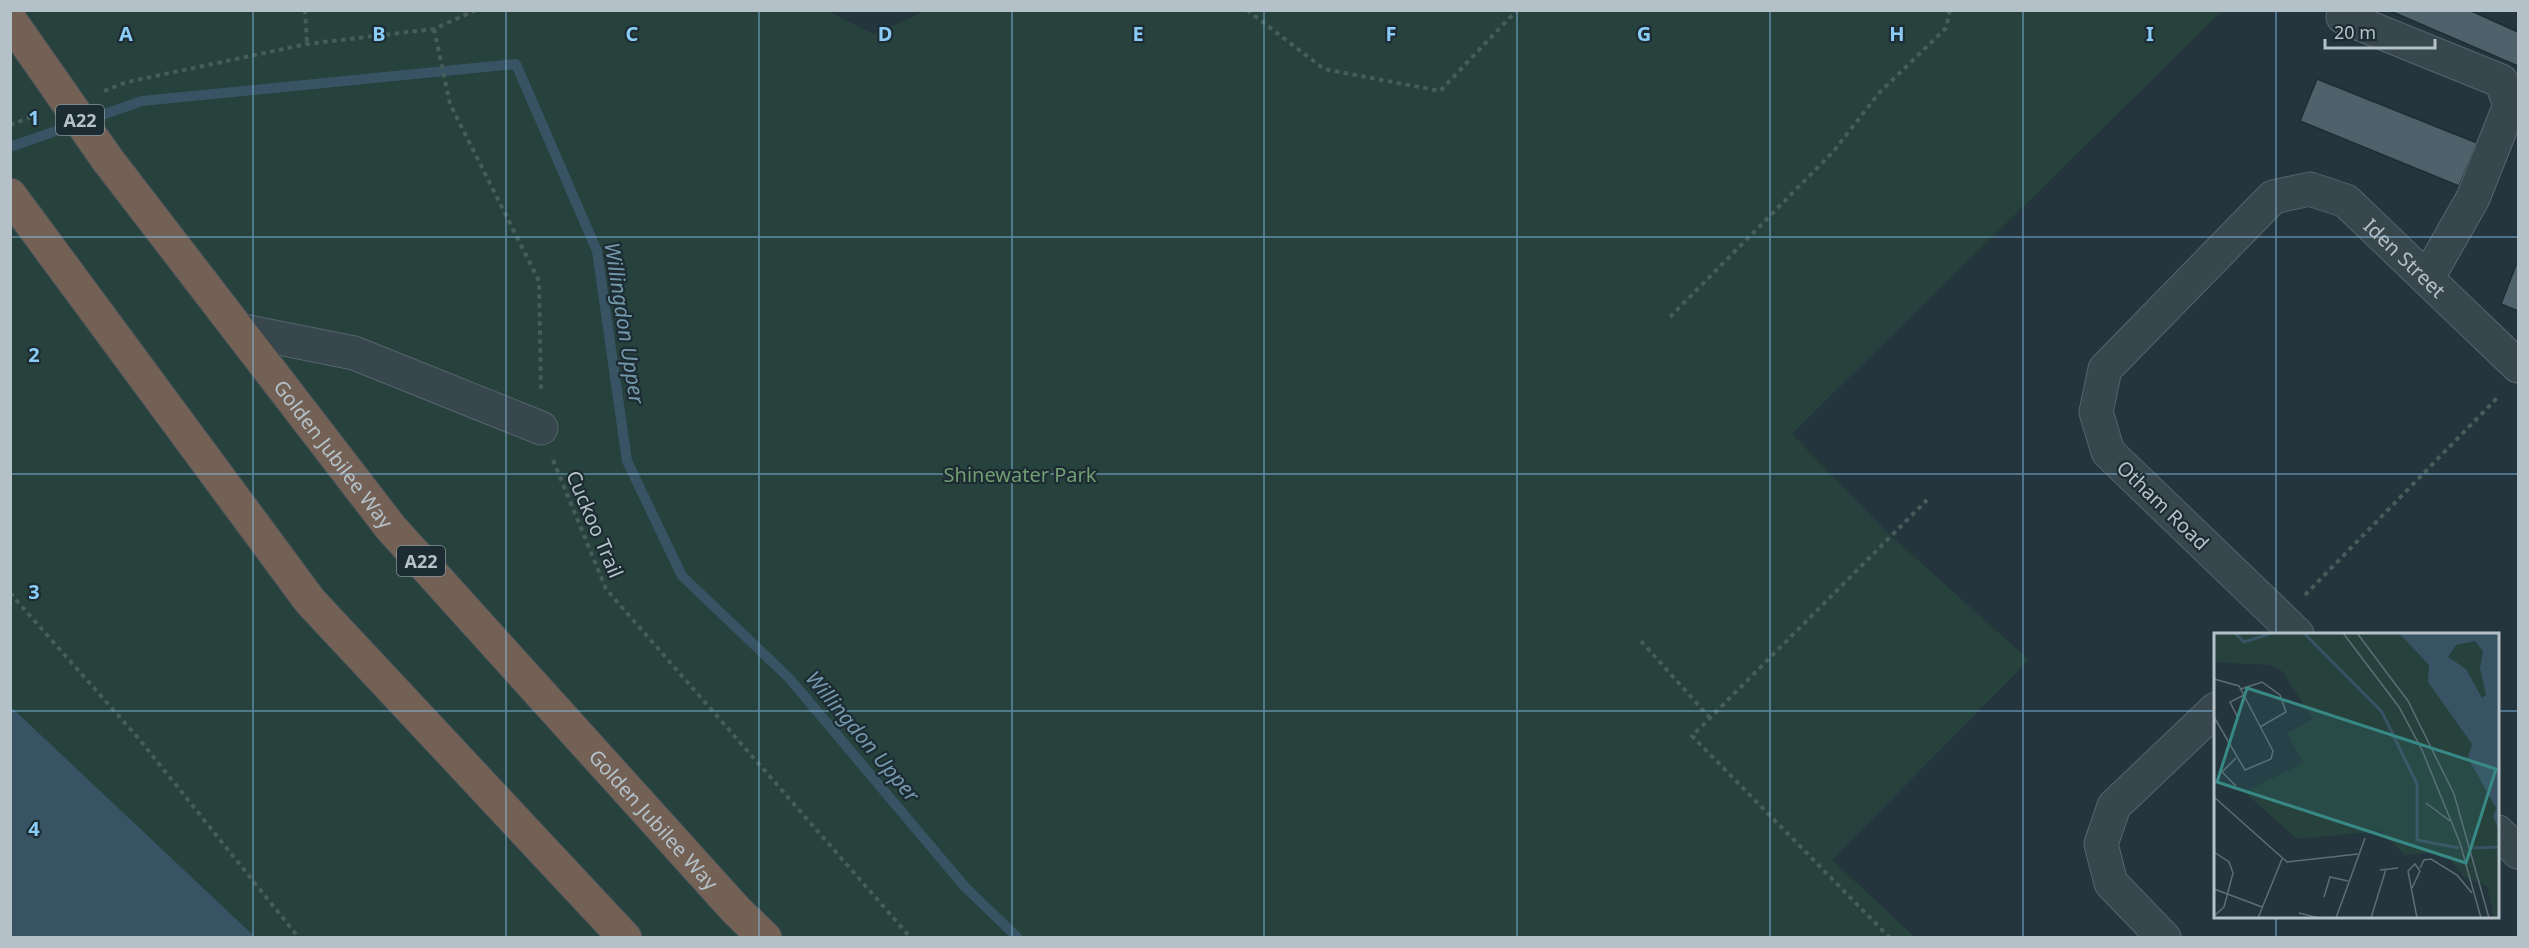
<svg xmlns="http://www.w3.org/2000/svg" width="2529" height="948" viewBox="0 0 2529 948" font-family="'Noto Sans',sans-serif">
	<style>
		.green { fill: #27413d }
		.water { fill: #385464 }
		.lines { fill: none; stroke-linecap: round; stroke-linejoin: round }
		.stream { stroke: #385464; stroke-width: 10 }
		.building { fill: #4f626b; stroke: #1f2d35; stroke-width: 1.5 }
		.minor-casing { stroke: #56646c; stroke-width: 35 }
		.highway-casing { stroke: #435159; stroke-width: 35 }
		.path { stroke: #465d5a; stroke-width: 4; stroke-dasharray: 4.5 4.5; stroke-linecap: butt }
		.minor { stroke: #38464e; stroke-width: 33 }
		.highway { stroke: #736155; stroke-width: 33 }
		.highway-bridge-casing { stroke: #435159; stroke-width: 35; stroke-linecap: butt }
		.highway-bridge { stroke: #736155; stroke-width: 33 }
		.grid { fill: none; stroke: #8bccf7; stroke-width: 1.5; stroke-opacity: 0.55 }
		.labels { text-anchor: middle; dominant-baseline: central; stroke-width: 4.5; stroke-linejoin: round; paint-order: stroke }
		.shield { fill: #1d2b33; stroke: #87949c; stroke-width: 1.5 }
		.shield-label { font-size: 18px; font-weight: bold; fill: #b4c1c9 }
		.street-label { font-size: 20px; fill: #b4c1c9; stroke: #1d2b33 }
		.park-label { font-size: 20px; fill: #729e73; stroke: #1d2b33 }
		.water-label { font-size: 21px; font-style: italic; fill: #7498ab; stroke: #1d2b33 }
		.inset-river { fill: none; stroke: #385464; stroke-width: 3 }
		.inset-road { fill: none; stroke: #5e6d76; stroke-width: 1.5 }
		.view { fill: #388985; fill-opacity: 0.15; stroke: #388985; stroke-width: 3 }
		.inset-edge { fill: none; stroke: #b4c1c9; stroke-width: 3 }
		.grid-label { font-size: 20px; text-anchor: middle; font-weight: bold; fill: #8bccf7; stroke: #1d2b33; stroke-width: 4.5; stroke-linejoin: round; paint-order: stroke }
	</style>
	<rect width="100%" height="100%" fill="#24353e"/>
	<path class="green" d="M826,10L874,34L928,10L2222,11L1792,434L1888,533L2029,660L1832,860L1916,938L11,937L10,11Z"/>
	<path class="water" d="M11,707L255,937H11Z"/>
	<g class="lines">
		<path class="stream" d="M10,147L142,101L516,64L597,251L627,461L682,576L789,678L965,887L1018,938"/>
	</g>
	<path class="building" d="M2388,10H2469L2518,32V66Z
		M2317,79L2477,143L2459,186L2300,121Z
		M2518,260V311L2501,304Z"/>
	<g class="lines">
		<g class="minor-casing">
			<g id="minor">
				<path d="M2343,17L2501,81L2510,105L2473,198L2427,279"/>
				<path d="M239,330L354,353L541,428"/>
				<path id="s1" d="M2297,634L2108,452L2096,412L2105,369L2273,197L2310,189L2346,201L2518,366"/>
				<path d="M2498,832L2518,852"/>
				<path d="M2164,938L2111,883L2101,844L2114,806L2216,709"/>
			</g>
		</g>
		<g class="highway-casing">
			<g id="highway">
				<path d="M10,20L52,80"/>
				<path id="s2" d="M107,159L391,528L736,910L765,938"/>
				<path d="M10,195L310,601L625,938"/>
			</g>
		</g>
		<path class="path" d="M305,10L307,44
			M1247,10L1324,69L1440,91L1517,10
			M434,29L450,104L539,281L541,389
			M104,91L127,82L307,44L434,29L476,10
			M10,125L34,116
			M1670,317L1833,152L1879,93L1946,28L1950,10
			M553,460L606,589L911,938
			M10,593L139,739L299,938
			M2305,595L2499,396
			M1641,641L1710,718
			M1890,938L1692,736L1927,500"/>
		<use href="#minor" class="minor"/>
		<use href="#highway" class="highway"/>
		<g class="highway-bridge-casing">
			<path id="highway-bridge" d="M52,80L107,159"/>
		</g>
		<use href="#highway-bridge" class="highway-bridge"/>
	</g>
	<path class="grid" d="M253,10V938M506,10V938M759,10V938M1012,10V938M1264,10V938M1517,10V938M1770,10V938M2023,10V938M2276,10V634M10,237H2518M10,474H2518M10,711H2216M2498,711H2518M2276,916V938"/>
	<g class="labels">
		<g class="shield">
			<rect x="56" y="105" width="48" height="30" rx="4.5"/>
			<rect x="397" y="546" width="48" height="30" rx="4.5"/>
		</g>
		<g class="shield-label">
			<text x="80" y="120">A22</text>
			<text x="421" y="561">A22</text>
		</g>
		<g class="street-label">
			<text stroke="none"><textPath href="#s1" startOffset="746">Iden Street</textPath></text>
			<text stroke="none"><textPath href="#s2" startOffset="372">Golden Jubilee Way</textPath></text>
			<text transform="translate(2163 505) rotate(44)">Otham Road</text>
			<text transform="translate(595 524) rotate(67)">Cuckoo Trail</text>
			<text stroke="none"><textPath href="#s2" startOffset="858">Golden Jubilee Way</textPath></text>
		</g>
		<g class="park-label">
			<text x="1020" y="474">Shinewater Park</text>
		</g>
		<g class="water-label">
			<text transform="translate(625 323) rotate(81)">Willingdon Upper</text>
			<text transform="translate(863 736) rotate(50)">Willingdon Upper</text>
		</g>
	</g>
	<g transform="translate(2214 633)">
		<rect width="285" height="285" fill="#24353e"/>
		<path d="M0,0H285V285H280L273,253L250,244L234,224L216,220L191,222L167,198L83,206L30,159L89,130L73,100L99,86L68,38L55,32L0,29Z" fill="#27413d"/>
		<path d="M185,0H285V197L279,184L282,175L254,125L258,111L214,49L215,32ZM261,8L269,19L266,35L272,62L268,65L252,36L234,24L242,12Z" fill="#385464" fill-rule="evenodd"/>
		<path class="inset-river" d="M21,0L30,9L59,0M90,0L168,79L203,151V207L245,215M259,215L285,214"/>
		<path class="inset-road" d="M129,0L185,74L208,117L246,210L267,285M143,0L194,68L240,161L275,285M0,46L25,53L59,118L57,126L31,137L0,84M27,56L48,49L66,62L72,79L46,94M23,83L16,69L30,62M22,153L8,139L22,125M0,164L73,229L144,221M212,170L236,188M0,219L15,229L19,240L10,274L0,283M206,235L210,227L217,226L243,242L258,260M166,237L184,235M198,255L206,238L201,231L194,238L203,285M0,256L48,274M110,264L116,244L134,248M85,280L105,285M44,285L68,226M122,285L151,205M157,285L172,236"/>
		<path class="view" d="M33,55L282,136L252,230L3,149Z"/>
		<rect width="285" height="285" class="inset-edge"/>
	</g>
	<g class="grid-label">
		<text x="126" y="41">A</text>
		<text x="379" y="41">B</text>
		<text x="632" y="41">C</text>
		<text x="885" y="41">D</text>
		<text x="1138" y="41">E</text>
		<text x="1391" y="41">F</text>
		<text x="1644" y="41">G</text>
		<text x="1897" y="41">H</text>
		<text x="2150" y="41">I</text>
		<text x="34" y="125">1</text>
		<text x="34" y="362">2</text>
		<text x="34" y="599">3</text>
		<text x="34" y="836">4</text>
	</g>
	<rect width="2529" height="948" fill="none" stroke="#b4c1c9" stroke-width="24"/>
	<path d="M2325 39v9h110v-9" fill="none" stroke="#b4c1c9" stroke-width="3"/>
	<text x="2334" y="39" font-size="18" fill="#b4c1c9" stroke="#1d2b33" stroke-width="4.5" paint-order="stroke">20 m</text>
</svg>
